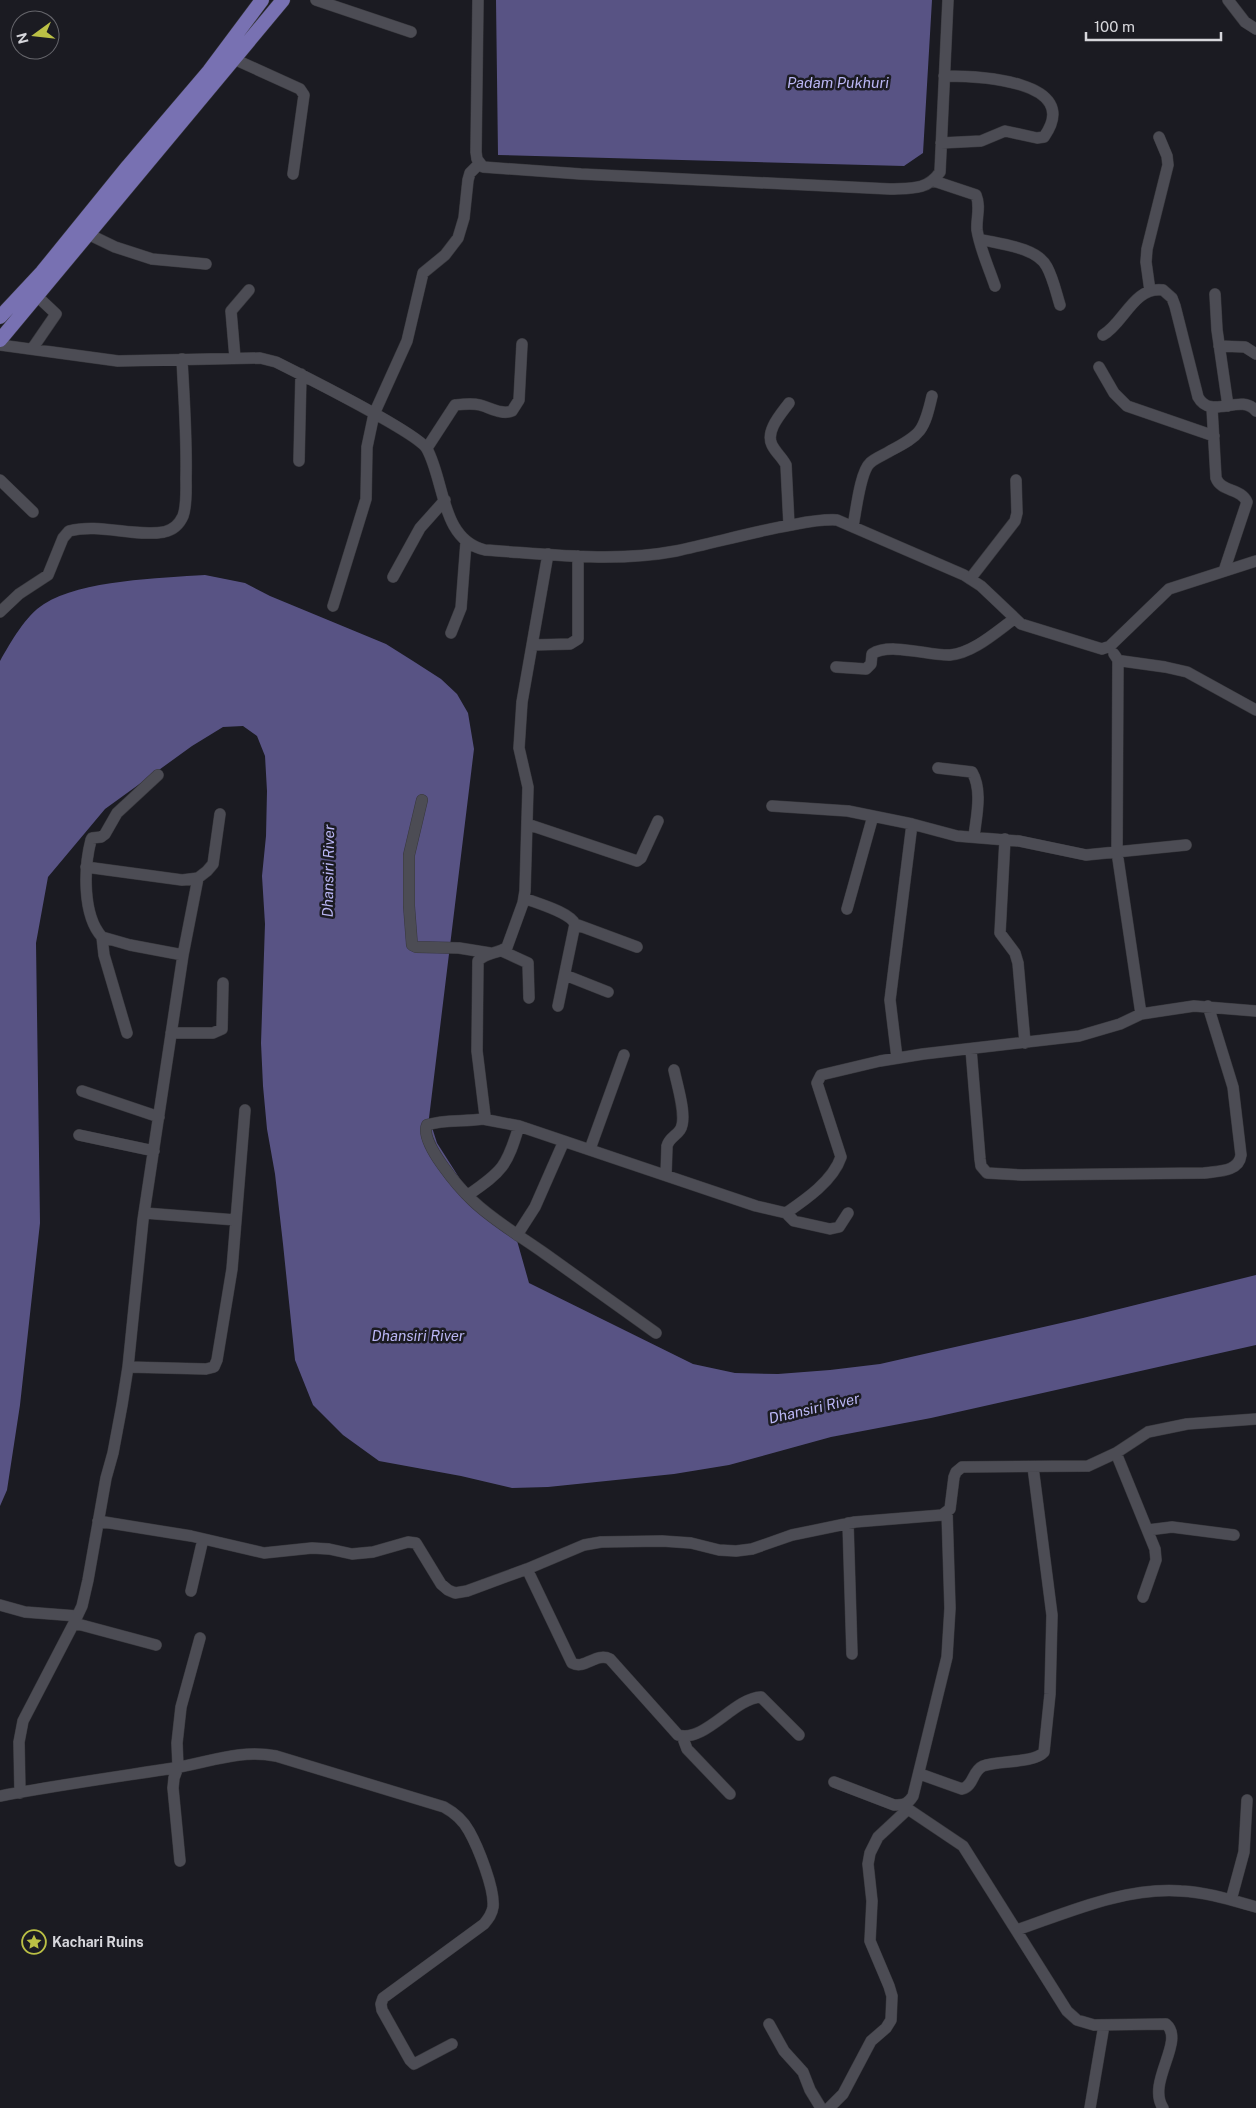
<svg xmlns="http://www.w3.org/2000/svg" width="1256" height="2108" viewBox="0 0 1256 2108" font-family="'Public Sans',sans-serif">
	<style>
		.water { fill: #585384 }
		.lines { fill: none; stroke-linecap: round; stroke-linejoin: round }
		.minor-casing { stroke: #38383d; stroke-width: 12 }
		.major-casing { stroke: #38383d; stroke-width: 15 }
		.minor { stroke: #4c4c54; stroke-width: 11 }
		.major { stroke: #7871b2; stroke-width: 14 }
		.labels { text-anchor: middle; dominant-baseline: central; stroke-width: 5; stroke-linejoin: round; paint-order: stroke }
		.poi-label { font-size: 14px; font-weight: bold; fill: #d6d6db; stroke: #1b1b22; text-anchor: start }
		.water-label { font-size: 15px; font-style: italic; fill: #bab6f4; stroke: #1b1b22 }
	</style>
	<rect width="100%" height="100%" fill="#1b1b22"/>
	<path class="water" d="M496,0H932L923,153L904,166L498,155Z
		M205,575L245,583L270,596L386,644L413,661L441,679L457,694L468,713L474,749L429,1118L437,1143L460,1179L502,1227L516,1237L529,1283L693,1364L735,1373L778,1374L830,1370L880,1364L1083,1318L1256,1275V1345L931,1418L831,1437L729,1465L674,1474L548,1487L512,1488L461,1476L379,1461L343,1435L313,1405L295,1360L283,1244L275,1174L267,1129L263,1086L261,1043L265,924L262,876L266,836L267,791L265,756L257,736L243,726L223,727L192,746L105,809L48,877L36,943L40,1223L20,1405L7,1490L0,1506V661C11,642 25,616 44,604C81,580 161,578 205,575Z"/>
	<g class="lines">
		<g class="minor-casing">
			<path id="minor" d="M316,0L411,32
				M478,0L476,152L477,159L483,167L581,174L890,189C910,188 927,191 940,172L948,0
				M1228,0L1245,22L1256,29
				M234,59L300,89L304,95L293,174
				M941,143L981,141L1005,131L1037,138L1044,137C1084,80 977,76 944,76
				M934,181L976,195C981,207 976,218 977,230C980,249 989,268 995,286
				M88,234L115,247L152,259L206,264
				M979,239C999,244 1037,247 1047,267C1053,278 1056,292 1060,305
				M1150,291L1146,262L1147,249L1168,165L1167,156L1159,137
				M1215,294L1217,330L1228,406
				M1103,335C1124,323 1134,286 1163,290L1172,298L1175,306L1198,397C1211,421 1241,392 1256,411
				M0,345L118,361L260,358L276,362C300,374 418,433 427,449C445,482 441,540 485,550C547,554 613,563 676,551C714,543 752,532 791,525C807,522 821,519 837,520L964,575L981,586L1021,624L1102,649L1110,646L1169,589L1256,561
				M1219,346L1245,347L1256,354
				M32,349L56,314L37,296
				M235,358L231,311L249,290
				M1099,367L1114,393L1127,406L1214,436
				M789,403C781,414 765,431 772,445C776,453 782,457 786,465L789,525
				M1212,408L1216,478C1221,492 1241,488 1247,502L1224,571
				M427,448L455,405C464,404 472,403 480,405C491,408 502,415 512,411L519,400L522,344
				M299,461L301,374
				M0,480L33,512
				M853,526C856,512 860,472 870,463C875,458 884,455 890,451C921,435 924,431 932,396
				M548,554L522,702L519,748L528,787L525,891L523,903L507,947C498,954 486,952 478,961L477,1051L485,1116L483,1119C464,1122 444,1119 427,1125C419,1142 460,1189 473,1201C494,1221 520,1236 544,1253C581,1279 618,1306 656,1333
				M393,577L420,528L445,500
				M970,579L1015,521L1017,513L1016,480
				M333,606L366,499L367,447L374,414L407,341L423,273L445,255L458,238L464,218L468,180L470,173L479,164
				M0,612L19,594L48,575L63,538L69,531C100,523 132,537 164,532C173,530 179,525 183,516C187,505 186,489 186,478C187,438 184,399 182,359
				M451,633L461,608L466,542
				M532,645L570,644L578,639V556
				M1114,654L1118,660L1122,661L1165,667L1187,672L1256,710
				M1118,660L1117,852L1141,1014
				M836,667L866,669L871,664L872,654C890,642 930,656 950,655C973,653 996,632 1014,619
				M938,768L972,772C983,791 976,817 974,837
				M158,775L117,813L105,834L101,837L92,838L91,840C84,867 82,915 102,937L130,945L183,955
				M422,800L409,855V906L412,945L416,947L459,948L490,953
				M772,806L848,811L912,824L957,836L1019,841L1086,855L1186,845
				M527,824L637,861L641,858L658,821
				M1005,839L1000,933L1015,953L1018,963L1025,1043
				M86,867L182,880L198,878L207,871L213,864L220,814
				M524,898C536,903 570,912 575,924L558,1006
				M847,909L873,816
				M575,924L637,947
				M102,937L104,955L127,1033
				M502,951L528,963L529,998
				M565,975L608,992
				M171,1033H213L222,1029L223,983
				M971,1049L980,1159L981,1166L987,1173L1022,1175L1204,1173C1218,1171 1239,1172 1241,1155L1233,1087L1208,1006
				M897,1058L890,1000L912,824
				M82,1091L159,1117
				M483,1119L519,1126L756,1206L786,1213C805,1200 833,1181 841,1157L817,1083L821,1075L880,1061L923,1054L1079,1036L1120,1024L1141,1014L1194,1006L1256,1011
				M79,1135L154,1151
				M590,1149L624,1055
				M666,1175L667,1146C669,1138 676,1136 680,1130C688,1118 677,1085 674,1070
				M468,1195C503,1171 507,1166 519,1126
				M144,1213L236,1220
				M786,1213L794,1221L830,1229L839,1227L848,1213
				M517,1235L535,1207L564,1141
				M128,1367L206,1369L214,1367L217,1360L232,1269L245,1110
				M1116,1453L1155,1549L1156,1560L1143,1597
				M98,1521L191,1536L264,1553L312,1548L329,1549L352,1554L373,1552L408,1542L416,1543L441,1584L448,1590L455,1593L467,1591L527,1569L584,1545L601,1542L662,1541L691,1543L719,1550L736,1551L752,1549L792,1535L855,1522L942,1515L950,1509L954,1477L956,1472L962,1467L1088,1466L1116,1453L1148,1432L1187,1424L1256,1419
				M848,1523L852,1654
				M1148,1530L1172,1527L1234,1535
				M527,1569L572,1663C585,1670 596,1652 610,1659L678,1735C705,1743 734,1698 761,1697L799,1735
				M191,1591L203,1539
				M0,1605L25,1612L77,1616
				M74,1623L156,1645
				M685,1737L684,1741L687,1749L730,1794
				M920,1774L962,1789C974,1786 972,1771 983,1766C998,1760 1033,1764 1044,1752L1050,1694L1052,1615L1033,1467
				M834,1782L894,1805C904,1805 908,1804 913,1796L947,1657L950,1608L947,1512
				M20,1793L19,1742L23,1721L74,1623L82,1606L88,1580L106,1478L113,1453L122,1405L128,1367L143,1220L183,955L198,878
				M0,1796C58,1785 116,1777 174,1768C210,1762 240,1749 276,1756L444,1807C455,1813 463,1820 469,1831C478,1847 495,1889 493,1907C492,1914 489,1918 484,1924L383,1998L381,2004L382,2010L410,2060L414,2064L452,2044
				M902,1805L963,1846L1067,2011L1077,2020L1094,2025L1166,2024C1186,2041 1146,2082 1163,2108
				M180,1861L173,1788L174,1778L178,1767L177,1743L181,1707L200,1638
				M1231,1900L1244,1852L1247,1800
				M1017,1930C1069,1912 1125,1887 1181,1891C1206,1892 1231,1900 1256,1907
				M769,2024L784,2051L803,2072L810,2090L821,2108
				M829,2108L843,2094L871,2041L886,2028L891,2020L892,1996L889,1986L870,1941L872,1901L868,1864L870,1853L878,1837L908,1809
				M1090,2108L1104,2025"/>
		</g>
		<g class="major-casing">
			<path id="major" d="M0,317L42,272L128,166L209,71L262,0
				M0,340L283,0"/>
		</g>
		<use href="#minor" class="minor"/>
		<use href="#major" class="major"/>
	</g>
	<defs>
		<g id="sight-ring" transform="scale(1.25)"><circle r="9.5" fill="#1b1b22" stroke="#bbc045" stroke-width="1.5"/><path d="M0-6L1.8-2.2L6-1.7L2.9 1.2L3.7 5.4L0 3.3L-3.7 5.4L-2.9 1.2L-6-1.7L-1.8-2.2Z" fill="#bbc045"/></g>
	</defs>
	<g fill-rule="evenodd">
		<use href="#sight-ring" x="34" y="1942"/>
	</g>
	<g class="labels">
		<g class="poi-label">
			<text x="52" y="1942">Kachari Ruins</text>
		</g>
		<g class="water-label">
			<text x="838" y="82">Padam Pukhuri</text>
			<text transform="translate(328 871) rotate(-89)">Dhansiri River</text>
			<text x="418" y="1335">Dhansiri River</text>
			<text transform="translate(814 1408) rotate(-13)">Dhansiri River</text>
		</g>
	</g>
	<g transform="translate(35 35) rotate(255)"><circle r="24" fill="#1b1b22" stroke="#66666c"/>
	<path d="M0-4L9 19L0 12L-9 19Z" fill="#bbc045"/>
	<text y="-8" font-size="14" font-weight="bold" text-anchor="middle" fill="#d6d6db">N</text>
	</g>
	<path d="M1086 32v8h135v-8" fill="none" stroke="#d6d6db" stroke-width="2.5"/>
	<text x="1094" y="32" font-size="15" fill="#d6d6db" stroke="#1b1b22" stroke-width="4" paint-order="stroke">100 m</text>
</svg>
